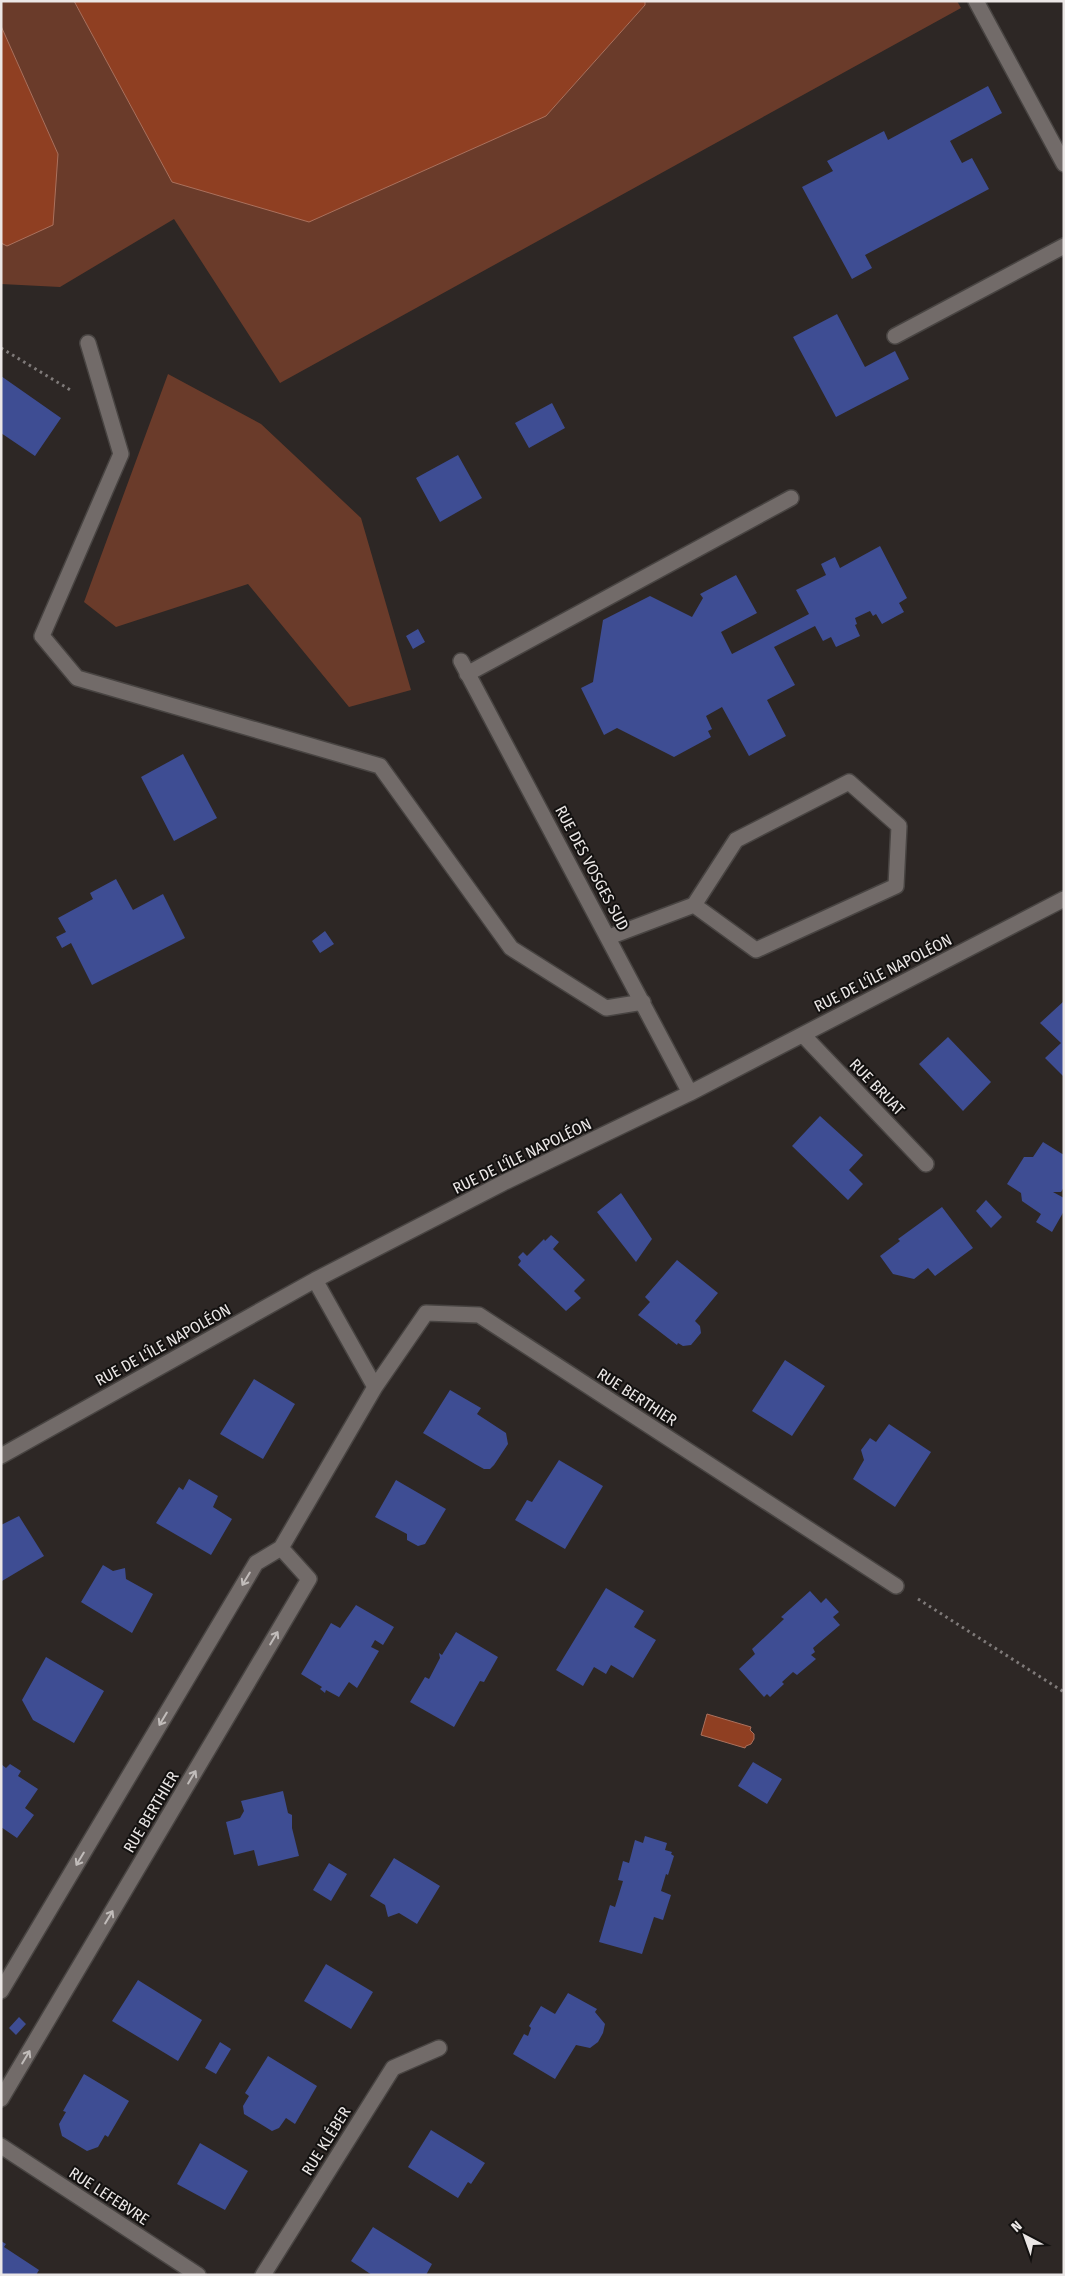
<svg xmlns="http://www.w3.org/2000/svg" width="1065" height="2276" viewBox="0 0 1065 2276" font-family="'Fira Sans Condensed',sans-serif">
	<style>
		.green { fill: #6a3b2a }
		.water { fill: #8f3f22; stroke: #ab715d }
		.building { fill: #3e4d93 }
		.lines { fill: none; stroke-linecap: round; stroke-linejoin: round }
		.minor-casing { stroke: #484442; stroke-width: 18 }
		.path { stroke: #7f7a79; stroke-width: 3; stroke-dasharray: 2.5 4; stroke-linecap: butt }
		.minor { stroke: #726b69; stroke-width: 15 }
		.oneway { stroke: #c1bcba }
		.labels { text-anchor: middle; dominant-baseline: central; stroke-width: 4; stroke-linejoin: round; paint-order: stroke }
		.street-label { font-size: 16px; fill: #ebe7e6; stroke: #131110 }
	</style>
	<rect width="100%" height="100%" fill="#2d2725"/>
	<path class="green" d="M1,1H74L172,182L546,116L645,5V1H957L961,8L280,383L174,219L60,287L1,284V243L7,246L58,154L1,26Z
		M168,374L261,424L361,518L411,690L349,707L248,584L116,627L84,602Z"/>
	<path class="water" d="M74,1H645V5L546,116L309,222L172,182Z
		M1,26L58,154L53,225L7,246L1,243Z
		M707,1714L751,1727L750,1730L754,1734V1739L751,1744L746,1746L745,1748L701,1735Z"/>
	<path class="building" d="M988,86L1002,113L950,141L962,163L972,158L989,189L865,255L872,268L852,279L802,187L833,171L827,161L884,131L888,140Z
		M837,314L865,367L895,351L909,379L836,417L793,337Z
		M1,376L61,418L35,456L1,433Z
		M552,403L565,428L529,448L515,423Z
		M458,455L482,498L440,522L416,478Z
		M880,546L907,598L899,603L904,612L882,624L876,614L873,616L870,611L855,618L857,624L855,625L860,636L836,647L831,637L823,641L815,626L774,647L795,685L767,700L786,736L749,756L722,707L706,716L712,729L708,731L711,737L674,757L617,728L604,735L581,688L593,682L603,620L650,596L692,617L703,598L700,594L736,575L757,613L721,632L732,654L809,614L796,590L826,575L821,564L835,557L840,568Z
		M418,629L425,642L413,649L406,636Z
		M183,754L217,818L174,841L141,777Z
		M116,879L133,910L163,894L185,938L92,985L71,943L62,948L56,937L66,932L58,918L93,899L90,893Z
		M325,931L334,944L320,953L312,941Z
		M1064,1001V1077L1045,1058L1061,1043L1040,1023Z
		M948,1037L991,1082L963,1111L919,1064Z
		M820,1116L863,1155L849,1170L863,1184L848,1200L792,1146Z
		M1043,1142L1064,1155V1187L1061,1192H1053L1064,1198V1211L1052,1232L1036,1222L1041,1214L1022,1201L1021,1193L1007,1184L1024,1157H1033Z
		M621,1193L652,1239L636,1262L597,1212Z
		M986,1200L1002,1217L991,1228L976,1211Z
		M942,1207L973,1248L935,1276L928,1268L914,1279L893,1274L880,1256L900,1241L898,1239Z
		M551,1235L559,1242L553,1249L585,1280L574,1291L581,1298L566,1311L518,1265L521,1261L518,1257L523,1252L527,1256L544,1239L545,1241Z
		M677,1260L718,1293L695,1321L700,1326L701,1333L691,1345L683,1346L678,1343L677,1345L638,1315L650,1302L645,1297Z
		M785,1360L825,1386L792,1436L752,1411Z
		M254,1379L295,1404L263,1459L220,1434Z
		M450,1390L481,1408L477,1414L506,1433L508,1444L494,1465L490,1469H484L475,1464L423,1433Z
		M889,1424L931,1452L895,1507L853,1479L864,1460L861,1450L870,1438L876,1442Z
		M559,1460L603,1486L565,1549L515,1520L527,1500L532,1502Z
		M189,1479L218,1496L213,1507L232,1519L211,1555L156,1523L179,1487L183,1490Z
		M396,1480L446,1509L425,1544L418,1546L407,1540V1534L375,1517Z
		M19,1516L44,1556L2,1581L1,1525Z
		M103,1565L113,1571L125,1568L126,1579L153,1594L132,1633L81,1602Z
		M606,1588L644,1611L634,1627L656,1640L633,1678L611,1665L606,1674L594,1667L583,1686L556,1670Z
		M810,1591L821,1603L826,1598L839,1612L833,1617L840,1625L813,1648L815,1652L811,1655L816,1659L797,1675L793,1672L782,1682L784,1684L770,1697L767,1694L764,1697L739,1669L755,1654L752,1649L784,1619L781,1617Z
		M356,1605L394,1627L383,1645L375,1640L371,1647L379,1651L357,1688L349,1682L339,1697L326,1690L325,1693L320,1689L322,1687L301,1674L331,1623L340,1628Z
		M456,1632L498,1657L484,1682L480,1681L454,1727L410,1702L425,1677L429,1679L440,1658L439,1653L442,1655Z
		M46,1657L104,1691L74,1743L33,1720L22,1700Z
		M753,1762L782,1779L767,1804L738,1786Z
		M1,1764L6,1768L10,1764L21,1771L18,1776L38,1789L25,1808L34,1815L17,1838L1,1827Z
		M283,1791L288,1813L292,1815V1828L299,1856L258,1866L254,1850L234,1855L226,1822L240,1818L244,1811L241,1801Z
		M645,1836L667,1843L665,1850L672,1852L671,1854L674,1856L668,1875L666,1874L661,1891L671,1895L663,1920L654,1917L642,1954L599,1942L610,1905L615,1907L623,1881L618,1880L623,1861L629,1863L635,1840L643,1843Z
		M394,1858L440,1886L417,1924L399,1913L388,1917L385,1905L370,1896Z
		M329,1863L347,1874L331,1901L313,1890Z
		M326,1964L373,1992L351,2029L304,2001Z
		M138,1980L202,2020L178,2061L112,2021Z
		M568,1993L597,2009L595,2012L605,2024L603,2033L598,2042L590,2048L576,2045L555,2079L513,2054L524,2034L528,2036L531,2028L529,2026L541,2006L555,2014Z
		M19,2017L26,2024L16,2035L9,2028Z
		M220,2042L231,2049L216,2074L205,2068Z
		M268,2056L317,2086L295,2124L286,2118L279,2128L272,2131L244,2114L243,2106L249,2096L245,2093Z
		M84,2074L129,2101L108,2137L105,2135L98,2147L87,2151L62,2136L59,2124L66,2112L63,2111Z
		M431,2130L485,2163L471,2184L468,2182L458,2198L408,2167Z
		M200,2143L248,2171L225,2210L177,2184Z
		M373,2227L432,2264L426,2275H372L351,2261Z
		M1,2241L6,2244L4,2247L39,2270L36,2275H1Z"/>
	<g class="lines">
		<g class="minor-casing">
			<path id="minor" d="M976,1L1064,164
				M895,336L1064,246
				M88,343L121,454L42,636L77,678L380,766L511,948L606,1008L643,1002
				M461,661L690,1093
				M467,674L791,498
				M609,937L694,905L736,840L849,782L899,826L896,886L756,950L694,905
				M803,1035L926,1164
				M375,1387L426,1313L479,1315L896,1586
				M1,1456L315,1280L503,1183L690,1093L1064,899
				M1,1991L256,1563L281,1548L375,1387L315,1280
				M1,2099L309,1579L281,1548
				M1,2146L198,2275
				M263,2275L393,2068L439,2048"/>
		</g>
		<path class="path" d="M1,348L72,391
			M918,1599L1064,1692"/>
		<use href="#minor" class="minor"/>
	</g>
	<defs><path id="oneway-shaft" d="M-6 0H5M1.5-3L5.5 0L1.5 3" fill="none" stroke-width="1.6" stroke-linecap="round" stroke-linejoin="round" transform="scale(1.25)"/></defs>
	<g class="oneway">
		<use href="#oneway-shaft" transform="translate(246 1579) rotate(121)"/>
		<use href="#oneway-shaft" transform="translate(274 1638) rotate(-59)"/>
		<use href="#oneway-shaft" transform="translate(163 1719) rotate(121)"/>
		<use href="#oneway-shaft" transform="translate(192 1777) rotate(-59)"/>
		<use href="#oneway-shaft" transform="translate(80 1859) rotate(121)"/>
		<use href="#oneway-shaft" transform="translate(109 1917) rotate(-59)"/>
		<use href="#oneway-shaft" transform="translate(26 2057) rotate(-59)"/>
	</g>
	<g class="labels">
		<g class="street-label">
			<text transform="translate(592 868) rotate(62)">RUE DES VOSGES SUD</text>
			<text transform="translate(883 973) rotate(-27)">RUE DE L'ÎLE NAPOLÉON</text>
			<text transform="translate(877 1087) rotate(46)">RUE BRUAT</text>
			<text transform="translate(522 1156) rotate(-26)">RUE DE L'ÎLE NAPOLÉON</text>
			<text transform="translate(163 1345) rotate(-29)">RUE DE L'ÎLE NAPOLÉON</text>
			<text transform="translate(637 1397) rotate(33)">RUE BERTHIER</text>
			<text transform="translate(151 1812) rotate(-59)">RUE BERTHIER</text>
			<text transform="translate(326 2141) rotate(-58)">RUE KLÉBER</text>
			<text transform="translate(109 2196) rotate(33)">RUE LEFEBVRE</text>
		</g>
	</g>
	<rect width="1065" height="2276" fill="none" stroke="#ebe7e6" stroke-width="5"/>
	<g transform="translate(1025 2236) rotate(319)" stroke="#131110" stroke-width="4" paint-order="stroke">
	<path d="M0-4L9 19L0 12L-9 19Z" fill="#ebe7e6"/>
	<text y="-8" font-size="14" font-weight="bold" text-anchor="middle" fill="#ebe7e6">N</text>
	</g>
</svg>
